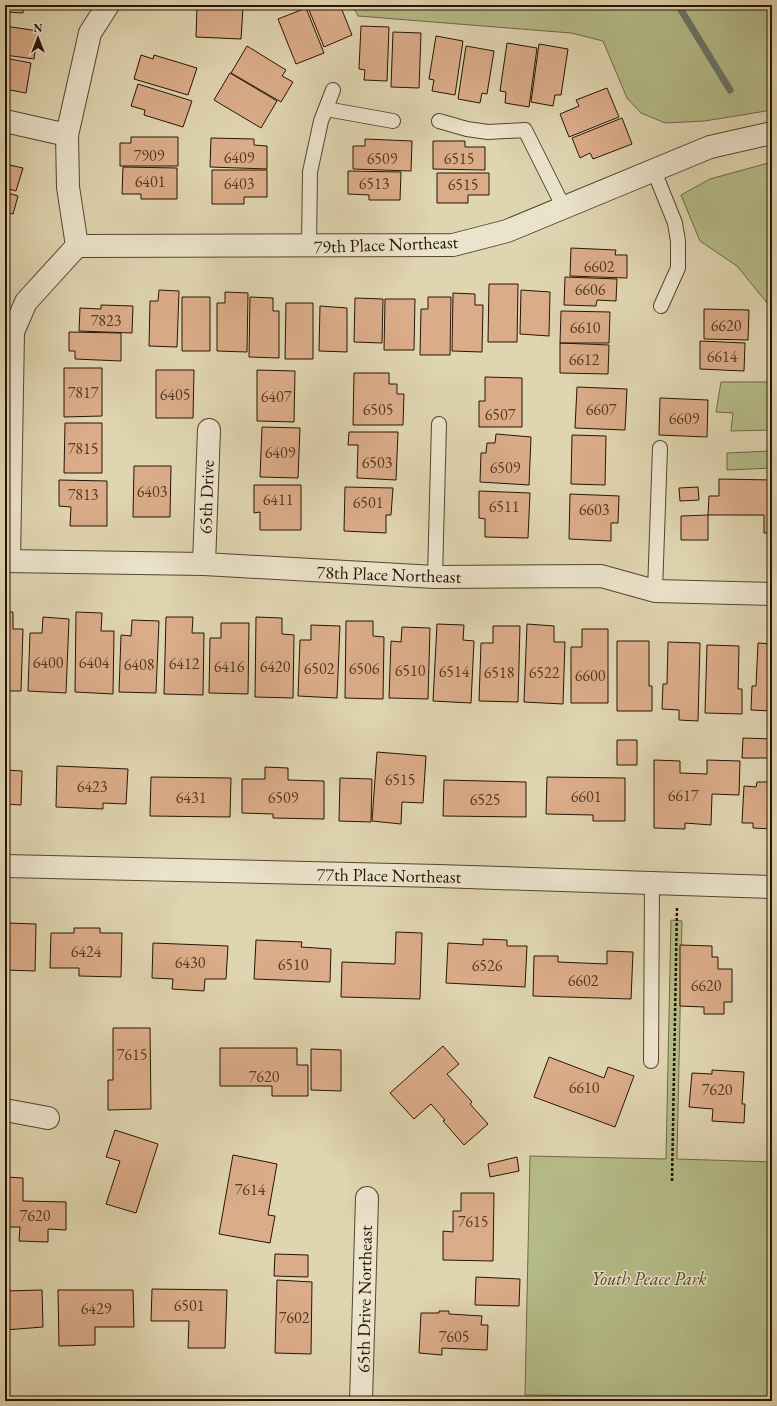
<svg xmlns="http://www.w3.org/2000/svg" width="777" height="1406" viewBox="0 0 777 1406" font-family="'EB Garamond',serif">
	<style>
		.green { fill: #b5bc89; stroke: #6e6846 }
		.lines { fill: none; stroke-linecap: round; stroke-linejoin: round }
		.stream { stroke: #697768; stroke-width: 7 }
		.building { fill: #dbac89; stroke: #281403 }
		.service-casing { stroke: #56442e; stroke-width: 16 }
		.minor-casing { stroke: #56442e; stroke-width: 24 }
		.path { stroke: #281403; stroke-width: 2.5; stroke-dasharray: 3 2; stroke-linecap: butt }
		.service { stroke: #ebe4cc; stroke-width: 14 }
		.minor { stroke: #ebe4cc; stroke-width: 22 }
		.labels { text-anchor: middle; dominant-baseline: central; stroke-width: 3; stroke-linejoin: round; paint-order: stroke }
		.number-label { font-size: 16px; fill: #553a24 }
		.street-label { font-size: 18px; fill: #281403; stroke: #ebe4cc }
		.park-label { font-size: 18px; font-style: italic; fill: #52462b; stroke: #ebe4cc }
	</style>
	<rect width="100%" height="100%" fill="#e0d5b1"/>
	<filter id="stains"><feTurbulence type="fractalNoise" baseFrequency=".005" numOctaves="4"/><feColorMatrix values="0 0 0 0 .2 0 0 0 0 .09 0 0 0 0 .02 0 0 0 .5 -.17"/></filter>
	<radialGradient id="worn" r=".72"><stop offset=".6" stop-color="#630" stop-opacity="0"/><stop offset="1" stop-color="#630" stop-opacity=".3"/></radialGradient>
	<path class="green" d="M352,5H772V110L705,121L665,123L641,113L627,98L603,41L571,33L358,16Z
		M772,162V430L731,431L733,413L716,412L721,382H769L772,309L737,266L700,241L681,195L710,179Z
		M772,451V468L727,470V453Z
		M671,920L682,921L677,1159L772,1162V1398L525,1395L530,1156L666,1159Z"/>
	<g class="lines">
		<path class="stream" d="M678,5L730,90"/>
	</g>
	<path class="building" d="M5,5H43V9L23,8V13L5,12Z
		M200,5H247V8Z
		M307,5H340L352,35L324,47Z
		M197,7L243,8L241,39L196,37Z
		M306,8L324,53L296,64L278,19Z
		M5,26L38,31L34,59L5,55Z
		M361,26L389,27L387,81L364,80L365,70L359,69Z
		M393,32L421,33L419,88L391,87Z
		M436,36L463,41L455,95L432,91L434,80L429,79Z
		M507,43L537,48L529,107L505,103L506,92L500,91Z
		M539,44L568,49L561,95H555L553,106L531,102Z
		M247,46L286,70L282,76L293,82L281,102L231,73Z
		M466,46L494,51L487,94L482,93L480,103L458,99Z
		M141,55L153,59L154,55L197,68L188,95L134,79Z
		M5,58L31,63L26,93L5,89Z
		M230,73L277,101L261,128L214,100Z
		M138,84L192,101L183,127L144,115L145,110L131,106Z
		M607,88L619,117L569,137L560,114L579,106L576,100Z
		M622,118L632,144L593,159L590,153L580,158L572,138Z
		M131,137H178V166H120V143H131Z
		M211,138L254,139V145L267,146V169L210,167Z
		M365,139L412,141L411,171L353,169V146H365Z
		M433,141H465V147H485V170L433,169Z
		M5,164L23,168L16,191L5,188Z
		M123,167L177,168V199H141V194H122Z
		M212,170H267V197H244V204H212Z
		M348,171L401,172L400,200H369V195L348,194Z
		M437,173H489V195H468V203H437Z
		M5,192L18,196L13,214L5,212Z
		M571,248L616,250L615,255H627V278L570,276Z
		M565,277L617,279L616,301L597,300L596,306L564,305Z
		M489,284H518L517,342H488Z
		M159,290L179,291L177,347L149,346L150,301H158Z
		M521,290L550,292L549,336L520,334Z
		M225,292L248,293L247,352L217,351V303H225Z
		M453,293L475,294V305H483L482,352L452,351Z
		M182,297H210V351H182Z
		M250,297L273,298V311H279V358L249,357Z
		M428,297H451L450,355H420L421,309H428Z
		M355,298L383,299L382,343L354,342Z
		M385,299H415L414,350H384Z
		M286,303H313V359H285Z
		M101,305L133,306L132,333L79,331L80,308L101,309Z
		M320,306L347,308V352L319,351Z
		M704,309L749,310L748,340L704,339Z
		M561,311L610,312L609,343H560Z
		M69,332L121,333V361L75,359V351H69Z
		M700,341L745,343L744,371L700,369Z
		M560,343L609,345L608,374L560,373Z
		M64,368H102V416L64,417Z
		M156,370H194L193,418H156Z
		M257,370L295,371L294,422L257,421Z
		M354,373H389V384H397V394H404L403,425H353Z
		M485,377L522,378V427H479V401H485Z
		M577,387L627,389L625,430L575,428Z
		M660,398L708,400L707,437L659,435Z
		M65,423H102V473H64Z
		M262,427L300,428L298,478L260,477Z
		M349,432H398L396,480L357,478L358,445H348Z
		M496,434L531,437L529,485L480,482L481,453H486L487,443H495Z
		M572,435L606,436L605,485L571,484Z
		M134,466H171L170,517H133Z
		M719,479L772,480V547H769V533H764V515H708L709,496H719Z
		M59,480L107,481V526H70L71,507L59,506Z
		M254,485H301V530H260V512L254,513Z
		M345,487L393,488L391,515H386V533L344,531Z
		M698,487L699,500L680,501L679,488Z
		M479,491L530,493L528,538L485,537V519L479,518Z
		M570,494L619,496L618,523H611V541L569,539Z
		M708,515V540H681V516Z
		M5,612H13V629H23L21,691H5Z
		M76,612L102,613L101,631H114L113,694L75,692Z
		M43,617L69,619L66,693L28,691L30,633H42Z
		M166,617H193L192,633H204L203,695L164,694Z
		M256,617L282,618V634L294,635L293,698L255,697Z
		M132,620L159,621L156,693L119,692L121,635L131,636Z
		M346,621H373V636L384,637L383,699L345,698Z
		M221,623H249L248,694L209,693L210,638H221Z
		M437,624L464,625L463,640L474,641L471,703L433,701Z
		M527,624L554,626V642H565L563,704L524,702Z
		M311,625L340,626L337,698L298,696L300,640H311Z
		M493,626H520L518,702L479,701L481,643H493Z
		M402,627L430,628L428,699L389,698L391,641L401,642Z
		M582,629H608V703H571V647H582Z
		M617,641H649V686H652V711H617Z
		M668,642L700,643L698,721L679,720V710L662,709L663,684H667Z
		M758,643L772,644V711L751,710L752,686H756Z
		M707,645L739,646L738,689H742V714L705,713Z
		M743,738L772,739V758H742Z
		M617,740H637V765H617Z
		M377,752L426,756L423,803L402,802L401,824L372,821Z
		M654,760L680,761V773L707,774V760L740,761L739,795L712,794L711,825L685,823V829L654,828Z
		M57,766L128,769L126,804L103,803V809L56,807Z
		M265,767L288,768V780L324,781V819L273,818V814L242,813V779H265Z
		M5,770L22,771L21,805L5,804Z
		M151,777L231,778L230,817L150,816Z
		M547,777L625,778V821H593V815L546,814Z
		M340,778L372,779L371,822L339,821Z
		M444,780L526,782V817L443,816Z
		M757,782H772V829L753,828V823H742L744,786L756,787Z
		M7,923L36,924L35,971L5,970V934H7Z
		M74,928H100V933H122L121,977L79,976V968H50L51,933H74Z
		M396,932L422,933L420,999L341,997L342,962L395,964Z
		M483,939L507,940V946H527L525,987L446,983L448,943L483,945Z
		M256,940L302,942L301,947L331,949L330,982L254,979Z
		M153,943L228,946L226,979H205L204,991L172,989L173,979L152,978Z
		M680,945L712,946V957H718V969H732V1002H724V1014H704V1007L680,1006Z
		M607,951L633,952L631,999L533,996L534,956H558V962L607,964Z
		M113,1028H150L151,1109L108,1110V1080H113Z
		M443,1046L459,1064L447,1074L472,1102L470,1104L488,1124L464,1145L443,1121L445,1120L431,1104L414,1119L390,1093Z
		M220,1048H297V1065H308V1096H272V1086H220Z
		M311,1049L341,1050V1091L311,1090Z
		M549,1057L604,1078L608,1067L634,1076L615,1127L534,1097Z
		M712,1070L744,1072L742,1104H745L744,1123L712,1121L713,1109L689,1107L692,1073L712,1074Z
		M115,1130L158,1144L136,1213L106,1204L120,1161L106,1157Z
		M233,1155L277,1164L268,1215L275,1216L270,1243L219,1234Z
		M517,1157L519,1171L490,1177L488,1164Z
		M5,1177L23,1178V1201L66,1202V1230L48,1229V1242L19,1241L20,1227H5Z
		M461,1193H494L493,1261L443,1260V1231L453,1232V1211H461Z
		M275,1254L308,1255V1277L274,1276Z
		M476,1277L520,1279L519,1306L475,1305Z
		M277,1280L312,1282L311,1354L275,1353Z
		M152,1289L227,1290L225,1348H188L189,1321H151Z
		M42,1290L43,1327L5,1330V1291Z
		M58,1290H133L134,1327H95V1345L59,1346Z
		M439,1311H449V1314L482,1316L481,1325H488L487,1350L442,1348V1355L419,1353L421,1313H439Z"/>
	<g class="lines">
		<g class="service-casing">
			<path id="service" d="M326,109L393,121
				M439,121L467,129L488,132L525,130L564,208
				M654,171L675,223L678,241V268L661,306
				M309,246L310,172L321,121L333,90
				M435,577L439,424
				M655,591L660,448
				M651,1061L652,883"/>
		</g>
		<g class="minor-casing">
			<path id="minor" d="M5,121L67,135
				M77,246L453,245L507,231L710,147L772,133
				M5,561L204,564L435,577L601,576L655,591L772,594
				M9,561L13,332L26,302L77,246L68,187L67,135L90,33L108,5
				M204,564L209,430
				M5,866L438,876L772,887
				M5,1110L48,1118
				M361,1401L367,1198"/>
		</g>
		<path class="path" d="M672,1181L677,906"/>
		<use href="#service" class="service"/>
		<use href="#minor" class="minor"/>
	</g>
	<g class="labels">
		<g class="number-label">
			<text x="149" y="155">7909</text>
			<text x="239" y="157">6409</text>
			<text x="382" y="158">6509</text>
			<text x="459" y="158">6515</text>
			<text x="150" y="181">6401</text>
			<text x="239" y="183">6403</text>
			<text x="374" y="183">6513</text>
			<text x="463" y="184">6515</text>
			<text x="599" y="266">6602</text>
			<text x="590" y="289">6606</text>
			<text x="106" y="320">7823</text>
			<text x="726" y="325">6620</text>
			<text x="585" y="327">6610</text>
			<text x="722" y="356">6614</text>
			<text x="584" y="359">6612</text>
			<text x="83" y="392">7817</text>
			<text x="175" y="394">6405</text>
			<text x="276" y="396">6407</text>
			<text x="378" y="409">6505</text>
			<text x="601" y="409">6607</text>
			<text x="500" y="414">6507</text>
			<text x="684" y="418">6609</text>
			<text x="83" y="448">7815</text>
			<text x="280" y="452">6409</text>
			<text x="377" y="462">6503</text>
			<text x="505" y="467">6509</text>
			<text x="152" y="491">6403</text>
			<text x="83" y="494">7813</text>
			<text x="278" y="499">6411</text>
			<text x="368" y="502">6501</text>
			<text x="504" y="506">6511</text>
			<text x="594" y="509">6603</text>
			<text x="48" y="662">6400</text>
			<text x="94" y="662">6404</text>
			<text x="184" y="663">6412</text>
			<text x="139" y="664">6408</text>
			<text x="229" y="666">6416</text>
			<text x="275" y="666">6420</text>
			<text x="319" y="668">6502</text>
			<text x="364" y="668">6506</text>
			<text x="410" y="670">6510</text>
			<text x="454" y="671">6514</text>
			<text x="499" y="672">6518</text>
			<text x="544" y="672">6522</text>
			<text x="590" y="675">6600</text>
			<text x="400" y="779">6515</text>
			<text x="92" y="786">6423</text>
			<text x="683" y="795">6617</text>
			<text x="586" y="796">6601</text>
			<text x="191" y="797">6431</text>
			<text x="283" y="797">6509</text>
			<text x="485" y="799">6525</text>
			<text x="86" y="951">6424</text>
			<text x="190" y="962">6430</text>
			<text x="293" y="964">6510</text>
			<text x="487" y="965">6526</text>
			<text x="583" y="980">6602</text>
			<text x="706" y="985">6620</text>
			<text x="132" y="1054">7615</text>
			<text x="264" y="1076">7620</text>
			<text x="584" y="1087">6610</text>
			<text x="717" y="1089">7620</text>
			<text x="250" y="1189">7614</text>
			<text x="35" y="1215">7620</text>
			<text x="473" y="1221">7615</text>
			<text x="189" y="1305">6501</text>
			<text x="96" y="1308">6429</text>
			<text x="294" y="1317">7602</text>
			<text x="454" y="1336">7605</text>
		</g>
		<g class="street-label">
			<text transform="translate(386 244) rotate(-2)">79th Place Northeast</text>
			<text transform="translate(206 497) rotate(-88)">65th Drive</text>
			<text transform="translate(389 574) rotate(2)">78th Place Northeast</text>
			<text transform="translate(389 875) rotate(1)">77th Place Northeast</text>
			<text transform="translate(364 1299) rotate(-89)">65th Drive Northeast</text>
		</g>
		<g class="park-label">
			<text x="649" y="1278">Youth Peace Park</text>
		</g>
	</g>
	<rect width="777" height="1406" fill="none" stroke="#e0d5b1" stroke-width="20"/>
	<rect x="6" y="6" width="765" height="1394" fill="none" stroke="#281403" stroke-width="2"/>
	<rect x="10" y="10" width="757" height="1386" fill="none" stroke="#281403"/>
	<g transform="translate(38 38)" stroke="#ebe4cc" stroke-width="3" paint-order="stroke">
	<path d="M0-3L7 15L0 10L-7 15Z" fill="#281403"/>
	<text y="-6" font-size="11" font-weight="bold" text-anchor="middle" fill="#281403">N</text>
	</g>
	<rect width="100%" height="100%" filter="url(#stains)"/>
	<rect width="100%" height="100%" fill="url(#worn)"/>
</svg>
